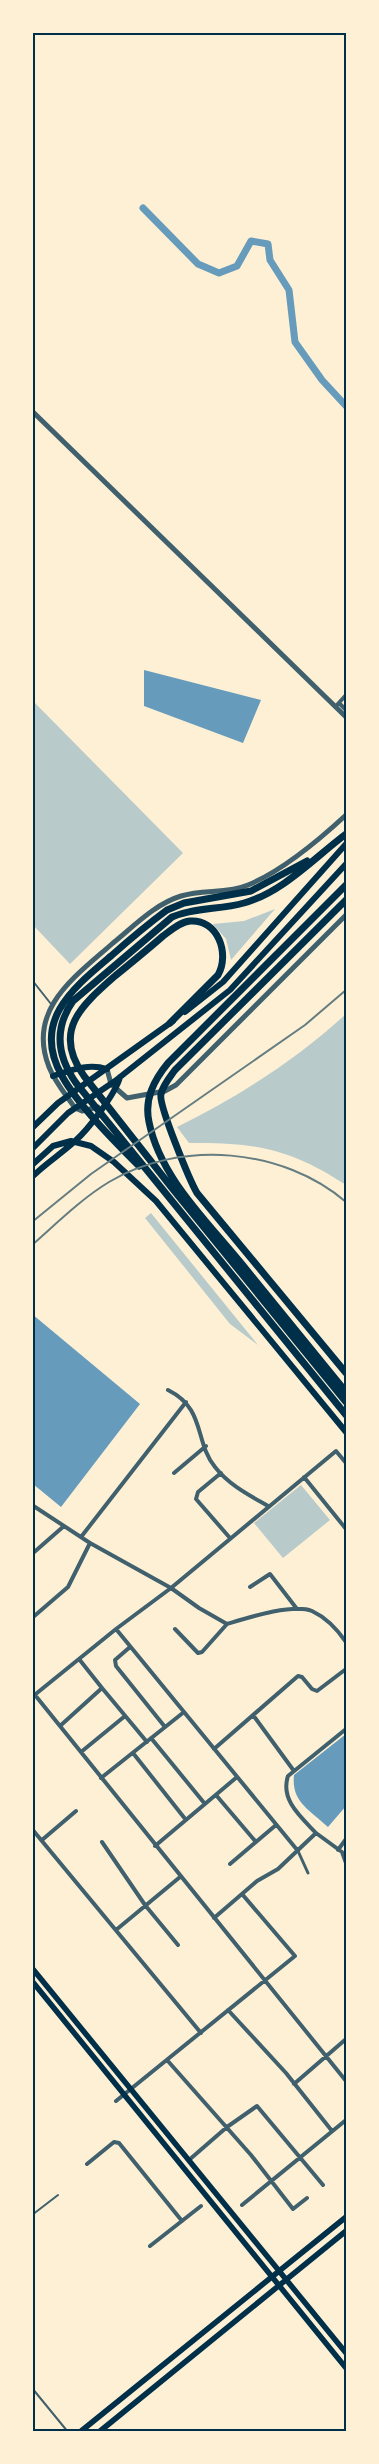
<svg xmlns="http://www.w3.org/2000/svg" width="379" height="2464" viewBox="0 0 379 2464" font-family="Roboto,sans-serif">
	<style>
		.green { fill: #b9caca }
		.water { fill: #669bbc }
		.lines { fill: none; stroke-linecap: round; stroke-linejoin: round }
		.canal { stroke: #669bbc; stroke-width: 7 }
		.service { stroke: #3f606c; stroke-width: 2 }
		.pedestrian { stroke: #3f606c; stroke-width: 3 }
		.minor { stroke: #3f606c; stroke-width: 4 }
		.tertiary { stroke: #3f606c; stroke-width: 5 }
		.secondary { stroke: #003049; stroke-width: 5.5 }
		.primary { stroke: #003049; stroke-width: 6 }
		.motorway { stroke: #003049; stroke-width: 7 }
		.rail { stroke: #657d81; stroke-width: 2 }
		.neatline { fill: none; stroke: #003049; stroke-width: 2 }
	</style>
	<rect width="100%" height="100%" fill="#fdf0d5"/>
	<path class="green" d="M33,701L183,853L70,964L33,925Z
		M275,909L231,960L226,939L213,924L244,921Z
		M346,1014V1185C291,1149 255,1142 189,1143L177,1127C238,1097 296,1060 346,1014Z
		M151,1213L258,1345L230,1324L145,1218Z
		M301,1485L330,1520L283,1558L254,1523Z"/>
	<path class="water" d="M144,670L261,700L243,743L144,706Z
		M32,1314L140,1404L61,1507L33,1484Z
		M346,1734V1806L328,1827C310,1810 291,1802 294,1775Z"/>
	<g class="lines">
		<path class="canal" d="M143,208L198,264L219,273L237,266L251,241L268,244L270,260L289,290L295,342L322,380L346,406"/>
		<path class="service" d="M32,980L51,1004
			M32,2215L58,2195
			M32,2388L68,2432"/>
		<path class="pedestrian" d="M298,1851L308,1873"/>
		<path class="minor" d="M339,703L346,710
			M336,706L346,695
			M168,1390C206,1409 194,1441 215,1467C229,1485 249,1495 268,1506
			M174,1473L206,1446
			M221,1473L198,1492L196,1499L230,1538
			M304,1477L346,1529
			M32,1505L90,1543L171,1588L199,1608L227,1624C247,1618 293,1603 312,1611C327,1618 337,1629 346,1642
			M81,1537L186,1402
			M32,1554L64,1526
			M250,1587L270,1574L297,1609
			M32,1618L68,1587L90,1543
			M116,1629L298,1851
			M175,1629L198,1653L202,1652L227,1624
			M130,1647L115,1660L116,1666L165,1727
			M79,1659L102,1688
			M35,1695L346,2081
			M32,1697L116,1629L171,1588L336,1451L346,1463
			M253,1715L294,1771
			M60,1726L102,1688L147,1742
			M151,1738L205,1804
			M214,1749L298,1676L302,1677L312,1689L317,1691L346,1669
			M81,1752L125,1716
			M133,1753L186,1820
			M101,1778L184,1712
			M216,1795L256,1842
			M32,1829L201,2033
			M316,1833C301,1817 280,1800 288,1776L346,1729
			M42,1840L76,1811
			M102,1842L145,1905L178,1945
			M155,1846L237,1777
			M338,1850L346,1839
			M230,1864L276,1825
			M214,1918L257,1881L278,1869L316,1833L342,1852L346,1863
			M116,1930L180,1877
			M228,2010L286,2073L332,2131
			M167,2060L251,2155L293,2209L307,2198
			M294,2084L346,2039
			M116,2101L295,1956L242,1894
			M189,2160L227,2127L257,2106L323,2185
			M87,2164L114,2142L119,2143L182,2221
			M242,2205L346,2120
			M150,2246L201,2206"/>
		<path class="tertiary" d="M32,411L346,717
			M107,1069L111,1084L127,1098L165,1091L176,1085L346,915
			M98,1107L82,1111L75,1108C66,1095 55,1082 49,1067C26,1009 76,976 113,943C134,926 155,904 181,896C203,889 227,894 248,885C282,871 319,840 346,815"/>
		<path class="secondary" d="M32,1968L346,2353
			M32,1981L346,2368
			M80,2432L346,2217
			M99,2432L346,2231"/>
		<path class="primary" d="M185,1012L223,982L346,844
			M53,1076C72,1070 88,1063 107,1069
			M32,1128L58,1103L173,1021
			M32,1149L68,1113L115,1081L230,990L346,864
			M32,1165L53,1146L71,1141L91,1146L114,1162L156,1201L346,1432
			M32,1177C46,1163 61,1154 75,1141C88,1130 116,1093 120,1077"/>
		<path class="motorway" d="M346,834C314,858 283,892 244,903C220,910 195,907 172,917L73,1001C54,1028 57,1056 76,1083L346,1415
			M346,885L168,1063C154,1080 144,1099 149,1122C160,1177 206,1220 241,1263C276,1306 311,1349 346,1392
			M346,900L175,1070C170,1077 163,1085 161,1094C158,1104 190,1181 197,1193L346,1373
			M170,1023L218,975C230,954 218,919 190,921C180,922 171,930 163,936C147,950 131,963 115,976C81,1006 52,1031 84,1076L172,1188L346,1402
			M139,1166C115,1142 78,1105 62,1076C31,1021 73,988 111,956C129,940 148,924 167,910L184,903L251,891L307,861"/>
		<path class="rail" d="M32,1222L91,1174L305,1025L346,990
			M32,1245C57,1223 81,1199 109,1182C181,1139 283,1148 346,1202"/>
	</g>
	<rect width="379" height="2464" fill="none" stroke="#fdf0d5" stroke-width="68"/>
	<rect x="34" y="34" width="311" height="2396" class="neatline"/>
</svg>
